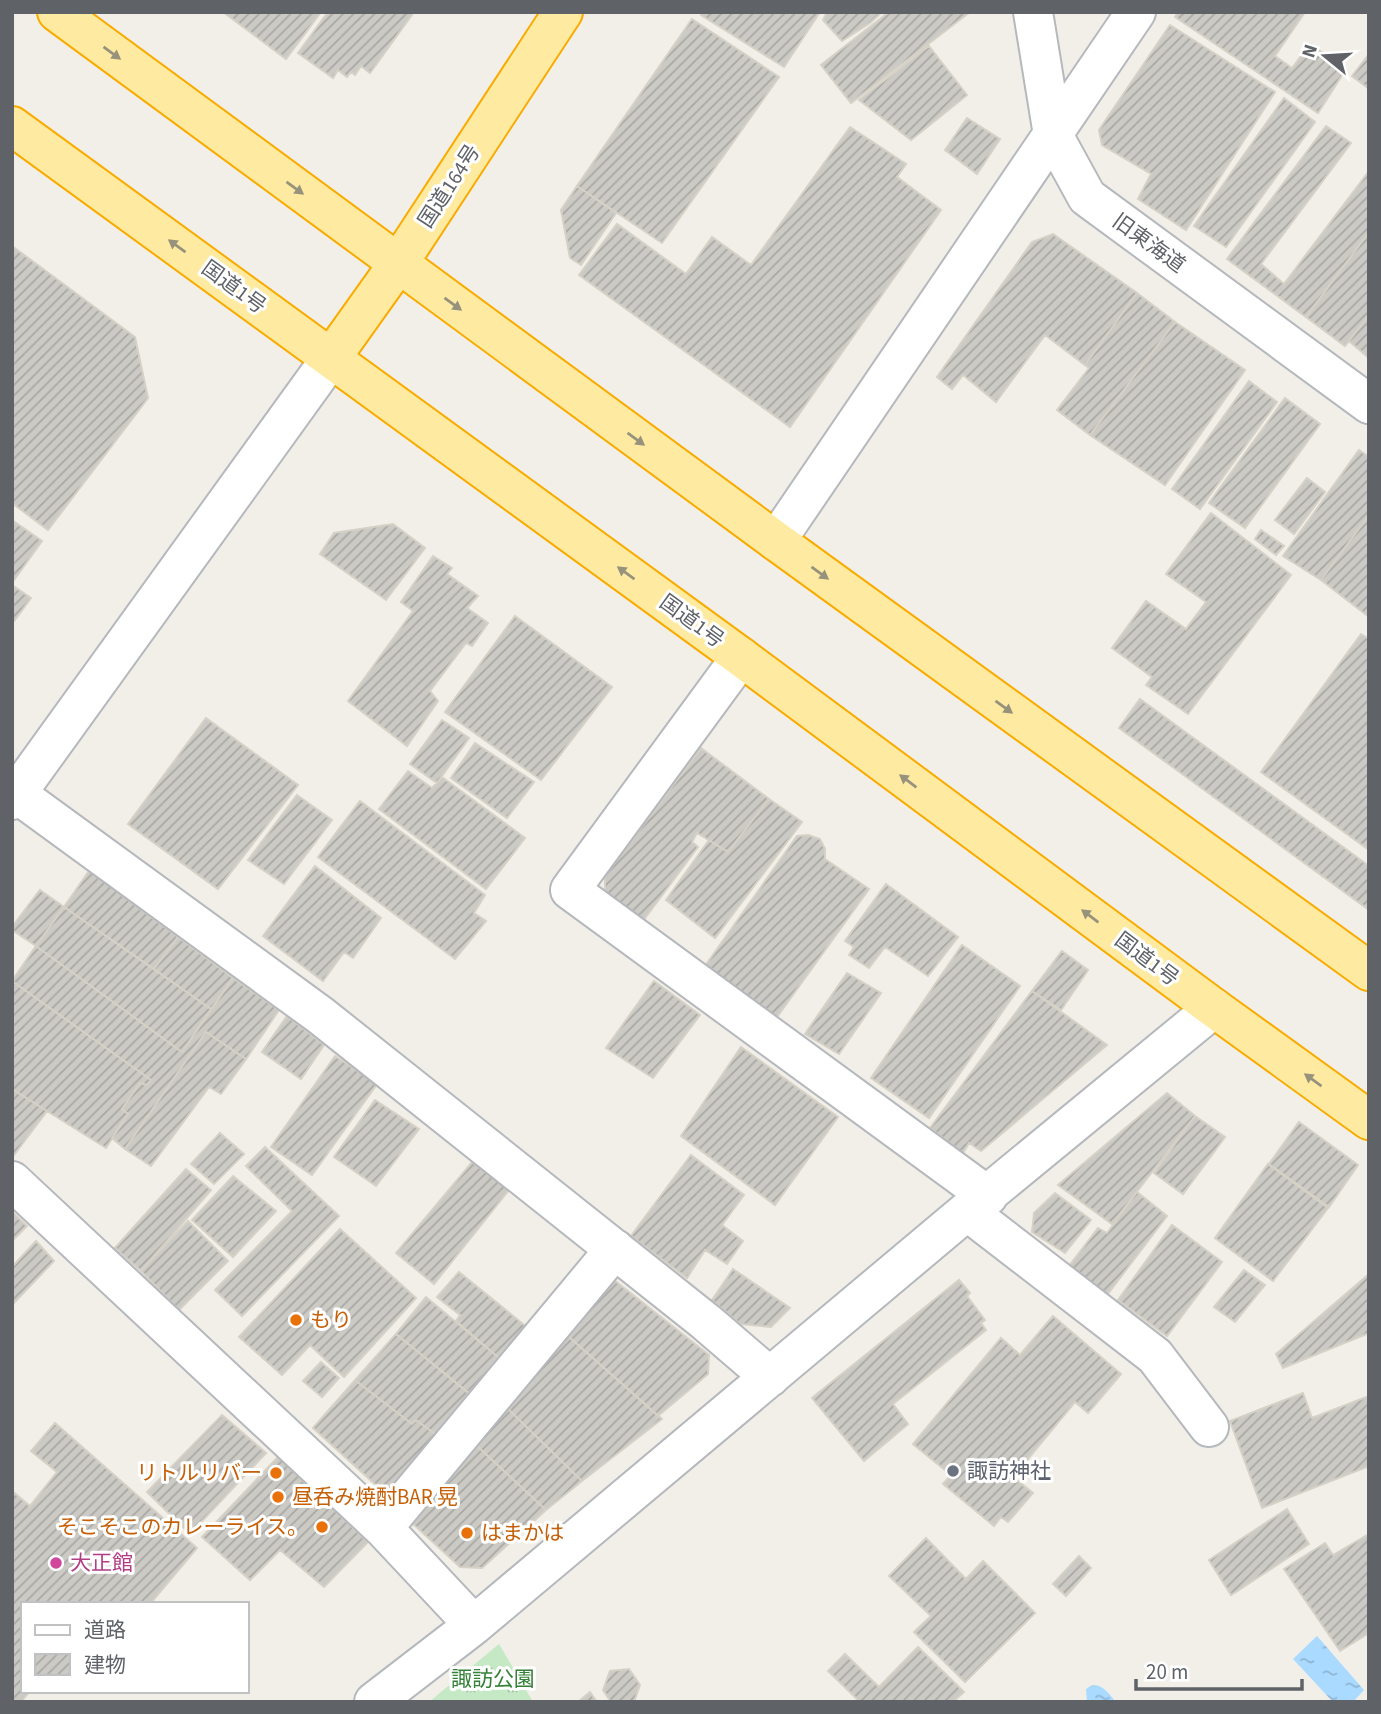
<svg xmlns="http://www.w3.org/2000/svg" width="1381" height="1714" viewBox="0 0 1381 1714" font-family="'Source Sans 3','Noto Sans JP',sans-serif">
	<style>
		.grass { fill: url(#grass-tufts) }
		.water { fill: url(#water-ripples) }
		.building { fill: url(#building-hatch); stroke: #d6d1c6; stroke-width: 2 }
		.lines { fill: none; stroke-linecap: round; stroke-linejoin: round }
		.minor-casing { stroke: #b5b8bc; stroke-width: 42 }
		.tertiary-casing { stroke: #b5b8bc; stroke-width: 42 }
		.trunk-casing { stroke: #f9ab00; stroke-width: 42 }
		.minor { stroke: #fff; stroke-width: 38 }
		.tertiary { stroke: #fff; stroke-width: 38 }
		.trunk { stroke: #feeaa1; stroke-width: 38 }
		.oneway { fill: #97927c }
		.food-dot { fill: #e8710a; stroke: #fff; stroke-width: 2.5 }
		.worship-dot { fill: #6b7280; stroke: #fff; stroke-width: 2.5 }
		.hotel-dot { fill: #d1479c; stroke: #fff; stroke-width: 2.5 }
		.labels { text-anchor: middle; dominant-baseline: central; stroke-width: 6; stroke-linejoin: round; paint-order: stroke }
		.street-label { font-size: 21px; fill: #5f6368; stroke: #fff }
		.food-label { font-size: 21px; fill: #c56008; stroke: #fff; text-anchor: start }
		.worship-label { font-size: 21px; fill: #5b616d; stroke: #fff; text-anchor: start }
		.hotel-label { font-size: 21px; fill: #b23c85; stroke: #fff; text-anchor: start }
		.park-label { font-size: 21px; fill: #348238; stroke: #fff }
	</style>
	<defs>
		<pattern id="grass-tufts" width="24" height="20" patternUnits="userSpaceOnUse" patternTransform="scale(1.75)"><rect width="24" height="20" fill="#c5e8c5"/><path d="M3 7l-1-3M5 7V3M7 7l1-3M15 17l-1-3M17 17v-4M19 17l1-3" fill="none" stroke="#a3c0a4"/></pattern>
		<pattern id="water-ripples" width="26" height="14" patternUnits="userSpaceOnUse" patternTransform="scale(1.75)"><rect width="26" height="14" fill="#aadaff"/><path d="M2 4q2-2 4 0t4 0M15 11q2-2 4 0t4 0" fill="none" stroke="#8eb4d2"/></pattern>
		<pattern id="building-hatch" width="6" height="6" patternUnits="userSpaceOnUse" patternTransform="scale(1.75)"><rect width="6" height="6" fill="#cccac5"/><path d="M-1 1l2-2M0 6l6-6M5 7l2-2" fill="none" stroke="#a9a8a4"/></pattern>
	</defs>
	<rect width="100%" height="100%" fill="#f1efe8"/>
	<path class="grass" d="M499,1644L533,1702H429Z"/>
	<path class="water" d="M1317,1636L1364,1690L1353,1702H1333L1293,1659Z
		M1092,1685C1103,1684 1109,1694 1116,1702H1087L1086,1689Z"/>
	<path class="building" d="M223,12H321L286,59Z
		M328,12H414L370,73L361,66L355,75L351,72L347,77L338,70L333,78L298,53Z
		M702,12H820L784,67L701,15Z
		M827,12H882L870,23L842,41L823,20Z
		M889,12H970L851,103L821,65Z
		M1178,12H1305L1275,56L1292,68L1310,44L1346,69L1318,113L1175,17Z
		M692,19L779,77L662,243L577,186Z
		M1170,25L1275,92L1186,230L1138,199L1151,174L1102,145L1099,130Z
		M929,46L967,95L911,140L859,100Z
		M1369,54V89L1352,76Z
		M1284,98L1315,122L1226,247L1194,226Z
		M967,118L1000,139L977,174L945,150Z
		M1326,126L1351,143L1261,264L1284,284L1369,171V232L1306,317L1227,259Z
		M850,127L906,164L897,177L941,210L790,427L579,275L617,224L686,274L712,237L751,265Z
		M577,186L616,213L581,265L570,258L561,210Z
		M1369,232V315L1345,346L1306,317Z
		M1053,234L1137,293L1085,365L1045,335L996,402L963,375L952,389L937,377L1032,242Z
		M12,246L135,337L148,398L48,530L12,503Z
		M1137,293L1175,322L1090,435L1057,410L1089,368L1085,365Z
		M1369,315V358L1349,341Z
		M1175,322L1245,370L1165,485L1090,435Z
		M1249,381L1277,402L1200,509L1172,489Z
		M1285,398L1320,424L1245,528L1209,503Z
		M1359,450L1369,457V515L1321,580L1283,556Z
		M1307,478L1325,492L1294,534L1275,520Z
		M1211,513L1291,575L1188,714L1146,685L1152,677L1112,648L1146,601L1186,629L1206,602L1166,574Z
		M1369,515V617L1321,580Z
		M12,520L42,541L12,583Z
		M393,524L425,548L386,600L320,554L334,533Z
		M1261,530L1284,546L1276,555L1255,539Z
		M433,556L452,568L447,574L478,596L467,608L488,623L472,646L466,643L430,691L438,701L407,746L348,701L413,611L401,602Z
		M12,585L31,598L12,624Z
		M515,616L612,687L541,780L445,712Z
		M1361,634L1369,639V850L1261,772Z
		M1140,699L1369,866V910L1119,728Z
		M206,718L298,785L218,889L128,824Z
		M442,720L469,738L437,783L410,764Z
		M475,743L534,782L507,818L451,778Z
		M701,748L769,799L728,852L697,833L692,842L698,847L643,921L605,896V876Z
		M408,771L432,788L442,777L525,838L486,889L379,809Z
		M297,795L332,820L284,884L248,860Z
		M769,799L802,822L715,938L666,900L709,840L728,852Z
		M360,801L485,895L474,913L486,921L455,959L318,857Z
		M808,835L820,839L825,849V859L869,889L777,1017L705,966L797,836Z
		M315,866L381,918L353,958L344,952L323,981L263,936Z
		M89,871L178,937L154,969L64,907Z
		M886,884L958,937L928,976L885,947L869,968L849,955L854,947L845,941Z
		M40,890L64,907L36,946L12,930V927Z
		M64,907L211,1009L182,1052L36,946Z
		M178,937L233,978L211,1009L154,969Z
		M962,945L1020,986L929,1118L871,1078Z
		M36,946L182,1052L233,978L279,1010L246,1059L206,1032L125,1149L112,1138L128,1114L122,1109L140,1083L147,1085L151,1080L12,981Z
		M1062,951L1088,970L1061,1010L1032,991Z
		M847,973L881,993L839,1054L805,1034Z
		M12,981L151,1080L147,1085L140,1083L122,1109L128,1114L106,1148L12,1089Z
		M654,981L700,1015L653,1078L606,1048Z
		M1032,991L1107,1045L981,1151L969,1143L963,1153L930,1128Z
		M287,1016L324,1045L301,1079L262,1052Z
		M206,1032L246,1059L221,1094L209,1087L151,1166L125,1149Z
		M741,1047L838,1117L775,1205L681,1136Z
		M335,1056L377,1084L312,1175L271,1147Z
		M14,1090L47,1111L14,1155L12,1153V1092Z
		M1167,1093L1195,1116L1112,1224L1058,1185Z
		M375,1100L419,1129L376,1186L334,1157Z
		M1195,1116L1225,1137L1183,1194L1154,1173Z
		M1299,1122L1358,1165L1329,1207L1269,1164Z
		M220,1133L244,1154L214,1184L191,1164Z
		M265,1147L339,1216L242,1316L215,1290L292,1211L246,1166Z
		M691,1155L744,1195L722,1225L743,1241L727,1264L705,1250L687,1278L631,1236Z
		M472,1162L509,1190L434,1284L396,1253Z
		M1268,1164L1328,1208L1273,1281L1215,1238Z
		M186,1169L211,1190L141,1271L115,1248Z
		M233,1176L276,1211L233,1257L192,1220Z
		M1137,1192L1167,1216L1107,1295L1069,1266L1098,1228L1107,1233Z
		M1055,1193L1091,1220L1065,1253L1032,1232L1034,1213Z
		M12,1212L27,1226L12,1241Z
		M188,1221L228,1261L179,1310L141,1271Z
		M1172,1225L1222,1262L1167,1336L1118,1300Z
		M340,1229L416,1298L344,1377L310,1345L282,1375L239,1337Z
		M36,1241L54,1261L12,1305V1267Z
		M733,1269L790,1308L771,1327L740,1324L712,1300Z
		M1244,1270L1265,1285L1235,1322L1214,1307Z
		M459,1272L528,1328L499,1358L456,1321L460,1315L437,1297Z
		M1369,1274V1333L1283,1368L1276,1354Z
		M614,1280L709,1355L708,1374L658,1416L568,1336Z
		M959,1280L970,1293L967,1296L985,1320L981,1323L986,1330L893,1404L908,1424L864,1461L812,1398Z
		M426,1297L499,1358L469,1393L396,1334Z
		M1053,1316L1121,1374L1088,1413L1075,1402L1013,1477L1033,1493L1008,1522L1001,1517L994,1526L943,1484L951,1475L913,1444L1001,1338L1020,1355Z
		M396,1334L472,1396L439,1437L416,1420L412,1424L355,1380Z
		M568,1336L662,1419L582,1481L507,1408Z
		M321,1362L339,1378L322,1397L303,1381Z
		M355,1380L412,1424L416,1420L439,1437L388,1496L313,1428Z
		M1303,1393L1312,1418L1369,1396V1466L1262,1508L1230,1421Z
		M507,1408L582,1481L546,1510L475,1444Z
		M222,1415L266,1453L190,1534L147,1492Z
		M55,1423L197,1548L150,1604H23V1691H30L21,1702H12V1491L30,1506L57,1472L31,1451Z
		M475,1444L546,1510L482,1568L460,1567L413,1524Z
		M278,1457L368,1542L324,1587L280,1550L250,1580L202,1537Z
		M1287,1509L1309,1544L1231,1595L1209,1560Z
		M1369,1534V1633L1340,1651L1284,1569L1325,1543L1333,1555Z
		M926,1538L966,1579L983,1561L1035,1613L965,1682L914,1632L931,1616L889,1576Z
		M1079,1556L1091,1568L1066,1596L1053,1584Z
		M918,1647L964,1692L955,1700L957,1702H860L828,1671L845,1654L879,1687Z
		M629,1669L640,1685L634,1702H611L603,1690L610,1671Z
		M590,1692L597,1702H578Z"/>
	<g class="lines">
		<g class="minor-casing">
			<path id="minor" d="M1033,12L1053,135L1087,197L1369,404
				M776,541L1136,12
				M741,657L570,890L988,1196
				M17,794L320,1015L706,1322L770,1377
				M12,1181L383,1528L474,1625
				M967,1211L1155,1356L1209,1427
				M383,1528L615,1249
				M374,1702L474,1625L967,1211L1214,1008"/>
		</g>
		<g class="tertiary-casing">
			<path id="tertiary" d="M12,800L331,358"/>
		</g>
		<g class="trunk-casing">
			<path id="trunk" d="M57,12L776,541L1369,971
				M12,126L741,657L1214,1008L1369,1120
				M331,358L398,264L563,12"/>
		</g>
		<use href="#minor" class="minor"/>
		<use href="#tertiary" class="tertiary"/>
		<use href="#trunk" class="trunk"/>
	</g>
	<defs><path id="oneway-solid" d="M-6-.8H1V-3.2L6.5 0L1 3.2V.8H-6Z" transform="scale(1.75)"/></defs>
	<g class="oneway">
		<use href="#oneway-solid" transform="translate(112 53) rotate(36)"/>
		<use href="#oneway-solid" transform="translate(295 188) rotate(36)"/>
		<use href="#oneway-solid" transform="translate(177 246) rotate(-144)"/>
		<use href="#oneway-solid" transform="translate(453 304) rotate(36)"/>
		<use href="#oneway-solid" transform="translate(636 439) rotate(36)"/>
		<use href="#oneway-solid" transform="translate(626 573) rotate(-144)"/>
		<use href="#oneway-solid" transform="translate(820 573) rotate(36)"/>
		<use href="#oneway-solid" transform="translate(1004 707) rotate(36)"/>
		<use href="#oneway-solid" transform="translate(908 781) rotate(-143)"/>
		<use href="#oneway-solid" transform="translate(1090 916) rotate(-143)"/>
		<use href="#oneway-solid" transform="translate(1313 1080) rotate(-144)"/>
	</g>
	<g class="food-dot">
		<circle cx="296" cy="1320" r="7"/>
		<circle cx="276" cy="1473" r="7"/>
		<circle cx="278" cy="1497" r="7"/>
		<circle cx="322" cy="1527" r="7"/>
		<circle cx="467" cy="1533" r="7"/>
	</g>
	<circle class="worship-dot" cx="953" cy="1471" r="7"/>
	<circle class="hotel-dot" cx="56" cy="1563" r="7"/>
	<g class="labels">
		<g class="street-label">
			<text transform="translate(449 186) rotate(-57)">国道164号</text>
			<text transform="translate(1149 243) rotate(36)">旧東海道</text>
			<text transform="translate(234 287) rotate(36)">国道1号</text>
			<text transform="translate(692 621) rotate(36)">国道1号</text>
			<text transform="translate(1147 959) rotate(37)">国道1号</text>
		</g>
		<g class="food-label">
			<text x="310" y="1320">もり</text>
			<text x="262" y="1473" text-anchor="end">リトルリバー</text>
			<text x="292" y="1497">昼呑み焼酎BAR 晃</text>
			<text x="308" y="1527" text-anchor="end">そこそこのカレーライス。</text>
			<text x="481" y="1533">はまかは</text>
		</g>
		<g class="worship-label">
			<text x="967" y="1471">諏訪神社</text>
		</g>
		<g class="hotel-label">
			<text x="70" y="1563">大正館</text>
		</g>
		<g class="park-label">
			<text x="493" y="1679">諏訪公園</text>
		</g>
	</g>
	<rect width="1381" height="1714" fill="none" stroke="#5f6368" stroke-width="28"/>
	<rect x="21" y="1602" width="228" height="91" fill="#ffffff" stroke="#bfc1c3" stroke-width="2"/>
	<rect x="35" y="1625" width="35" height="10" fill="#ffffff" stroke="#bfc1c3" stroke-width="2"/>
	<text x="84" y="1637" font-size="21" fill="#5f6368">道路</text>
	<rect x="35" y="1654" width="35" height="21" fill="url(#building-hatch)" stroke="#bfc1c3" stroke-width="2"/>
	<text x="84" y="1672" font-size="21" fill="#5f6368">建物</text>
	<g transform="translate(1325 56) rotate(288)" stroke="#ffffff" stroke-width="5" paint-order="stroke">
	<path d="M0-5L12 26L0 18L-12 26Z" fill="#5f6368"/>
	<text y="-10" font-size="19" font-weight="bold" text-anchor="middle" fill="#5f6368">N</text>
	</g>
	<path d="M1136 1679v10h166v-10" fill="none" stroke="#5f6368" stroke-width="3.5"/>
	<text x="1146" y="1679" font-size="21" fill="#5f6368" stroke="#ffffff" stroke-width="5" paint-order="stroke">20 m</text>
</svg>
